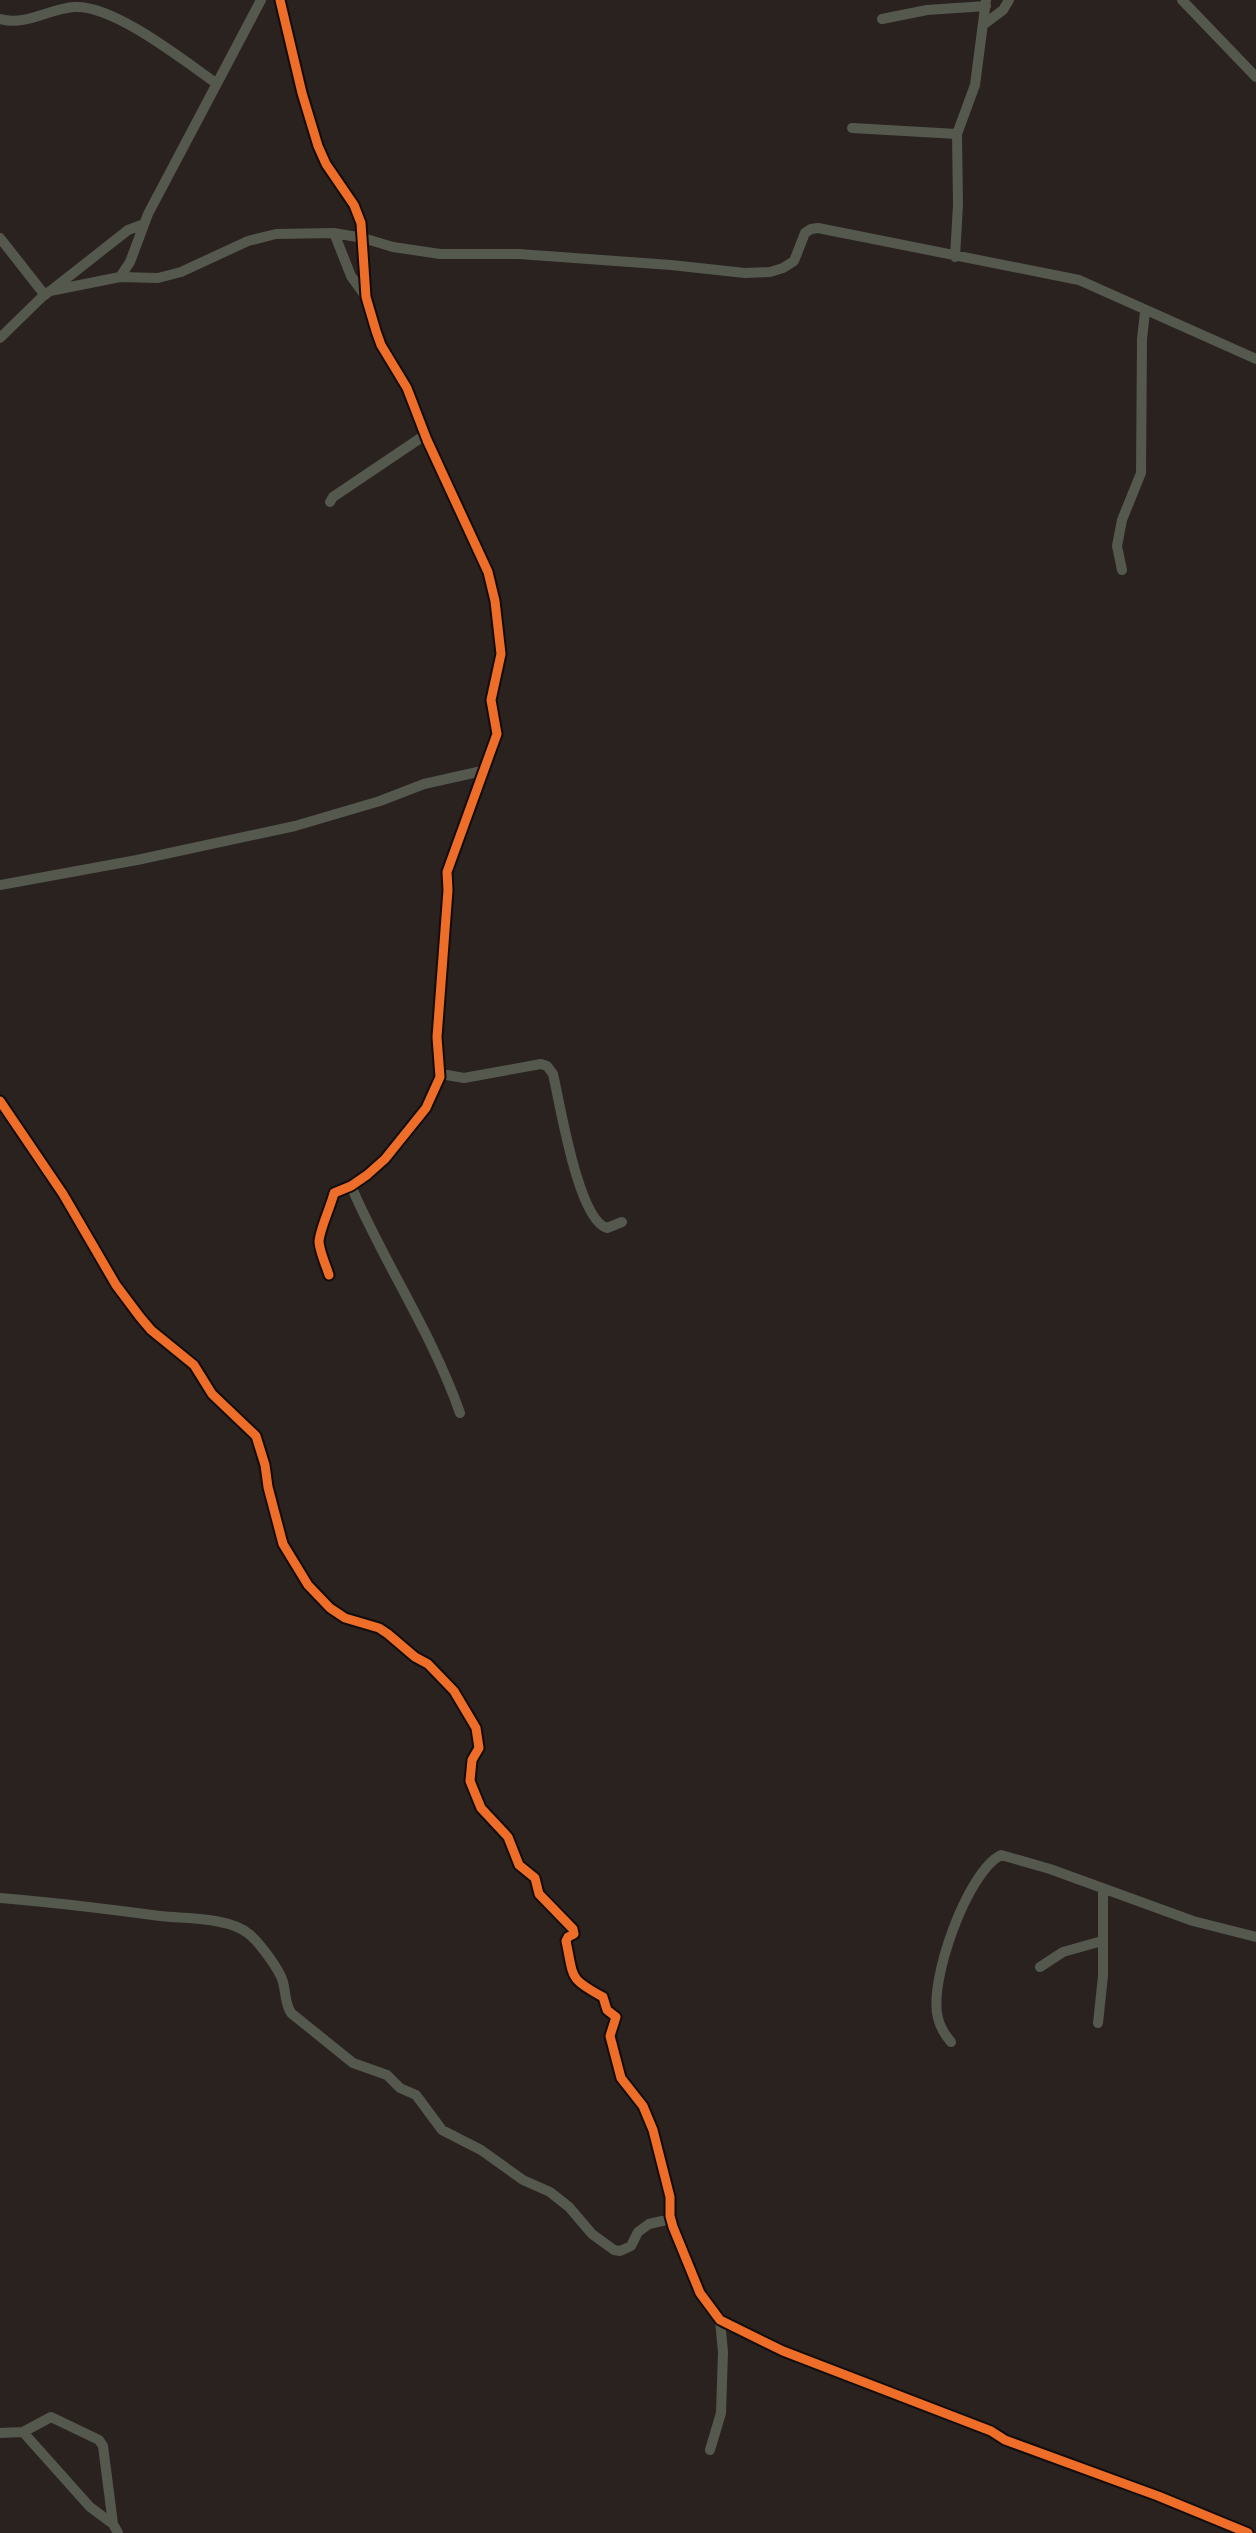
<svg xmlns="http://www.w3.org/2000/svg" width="1256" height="2533" viewBox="0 0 1256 2533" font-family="Raleway,sans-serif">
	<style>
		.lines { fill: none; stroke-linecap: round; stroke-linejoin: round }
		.minor { stroke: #54584d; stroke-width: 10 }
		.cycleway-casing { stroke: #120c0a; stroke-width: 13 }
		.cycleway { stroke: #ee6e29; stroke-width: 9 }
	</style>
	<rect width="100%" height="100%" fill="#2a221f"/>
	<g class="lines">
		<path class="minor" d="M280,0L302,93L318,146L326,164L354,205L361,223L366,297L376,331L381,345L407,388L427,440L488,572L495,601L501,654L491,700L497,734L447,872L448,890L437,1037L440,1077L426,1108L385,1159L367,1175L351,1186L334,1193C331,1206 319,1231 319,1242C320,1253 326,1265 329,1275
			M1182,0L1256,77
			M0,19C26,26 48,9 74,7C113,4 183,60 216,83
			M882,19L927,10L986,6
			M983,25L1003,10L1009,0
			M852,128L957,134
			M334,233L351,276L366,297
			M0,238L44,294
			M955,257L958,205L957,134L975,85L986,0
			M120,277L158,278L181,272L248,241L276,234L334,233L363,238L393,247L440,254H519L671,265L745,273L770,272L783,268L794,261L805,233L811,229L818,228L1079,280L1256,359
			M53,289L128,230L144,224
			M0,338L42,297L50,291L120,277L130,262L148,214L261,0
			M330,502L333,497L425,435
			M1122,570L1117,546L1122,520L1141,473L1142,339L1145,312
			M0,885L137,860L295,826L380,801L424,784L482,771
			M441,1074L464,1078L541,1064L547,1066L553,1074C560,1103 578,1220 607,1228L622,1222
			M0,1101L63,1194L116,1285L140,1317L151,1330L194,1365L212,1394L256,1436L265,1465L268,1487L283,1544L308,1585L330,1608L345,1618L379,1628L388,1634L415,1657L428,1664L454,1691L476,1728L479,1748L472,1760L470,1781L481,1808L508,1837L519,1865L535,1878L539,1894L573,1929L574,1934L568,1937L566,1941C574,1978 568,1978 603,1997L607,2010L616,2017L610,2036L621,2078L643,2106L653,2130L670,2197V2216L673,2227L700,2293L720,2320L783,2351L991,2431L1005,2440L1158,2496L1248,2533
			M351,1186C384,1263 432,1333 460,1413
			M0,1898C54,1902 107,1909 160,1916C185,1919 229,1917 249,1934C259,1942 280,1970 283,1982C286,1994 285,2003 291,2013L353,2063L387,2075L400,2088L416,2095L442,2130L481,2150L523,2180L550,2192L569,2207L592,2234L614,2250L620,2251L631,2246L638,2232L649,2224L671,2219
			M1040,1967L1063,1952L1102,1941
			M1098,2023L1103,1976V1889
			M951,2042C945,2035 940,2027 938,2018C928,1982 967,1872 1001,1855L1050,1869L1193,1921L1256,1937
			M23,2432L90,2507L113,2524
			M0,2433L23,2432L51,2417L99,2440L103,2446L113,2524L118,2533
			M710,2450L721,2413L723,2352L720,2320"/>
		<g class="cycleway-casing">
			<path id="cycleway" d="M280,0L302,93L318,146L326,164L354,205L361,223L366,297L376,331L381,345L407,388L427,440L488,572L495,601L501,654L491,700L497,734L447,872L448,890L437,1037L440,1077L426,1108L385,1159L367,1175L351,1186L334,1193C331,1206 319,1231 319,1242C320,1253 326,1265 329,1275
				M0,1101L63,1194L116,1285L140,1317L151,1330L194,1365L212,1394L256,1436L265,1465L268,1487L283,1544L308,1585L330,1608L345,1618L379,1628L388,1634L415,1657L428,1664L454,1691L476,1728L479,1748L472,1760L470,1781L481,1808L508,1837L519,1865L535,1878L539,1894L573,1929L574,1934L568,1937L566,1941C574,1978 568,1978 603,1997L607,2010L616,2017L610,2036L621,2078L643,2106L653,2130L670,2197V2216L673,2227L700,2293L720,2320L783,2351L991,2431L1005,2440L1158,2496L1248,2533"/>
		</g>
		<use href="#cycleway" class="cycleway"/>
	</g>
</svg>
